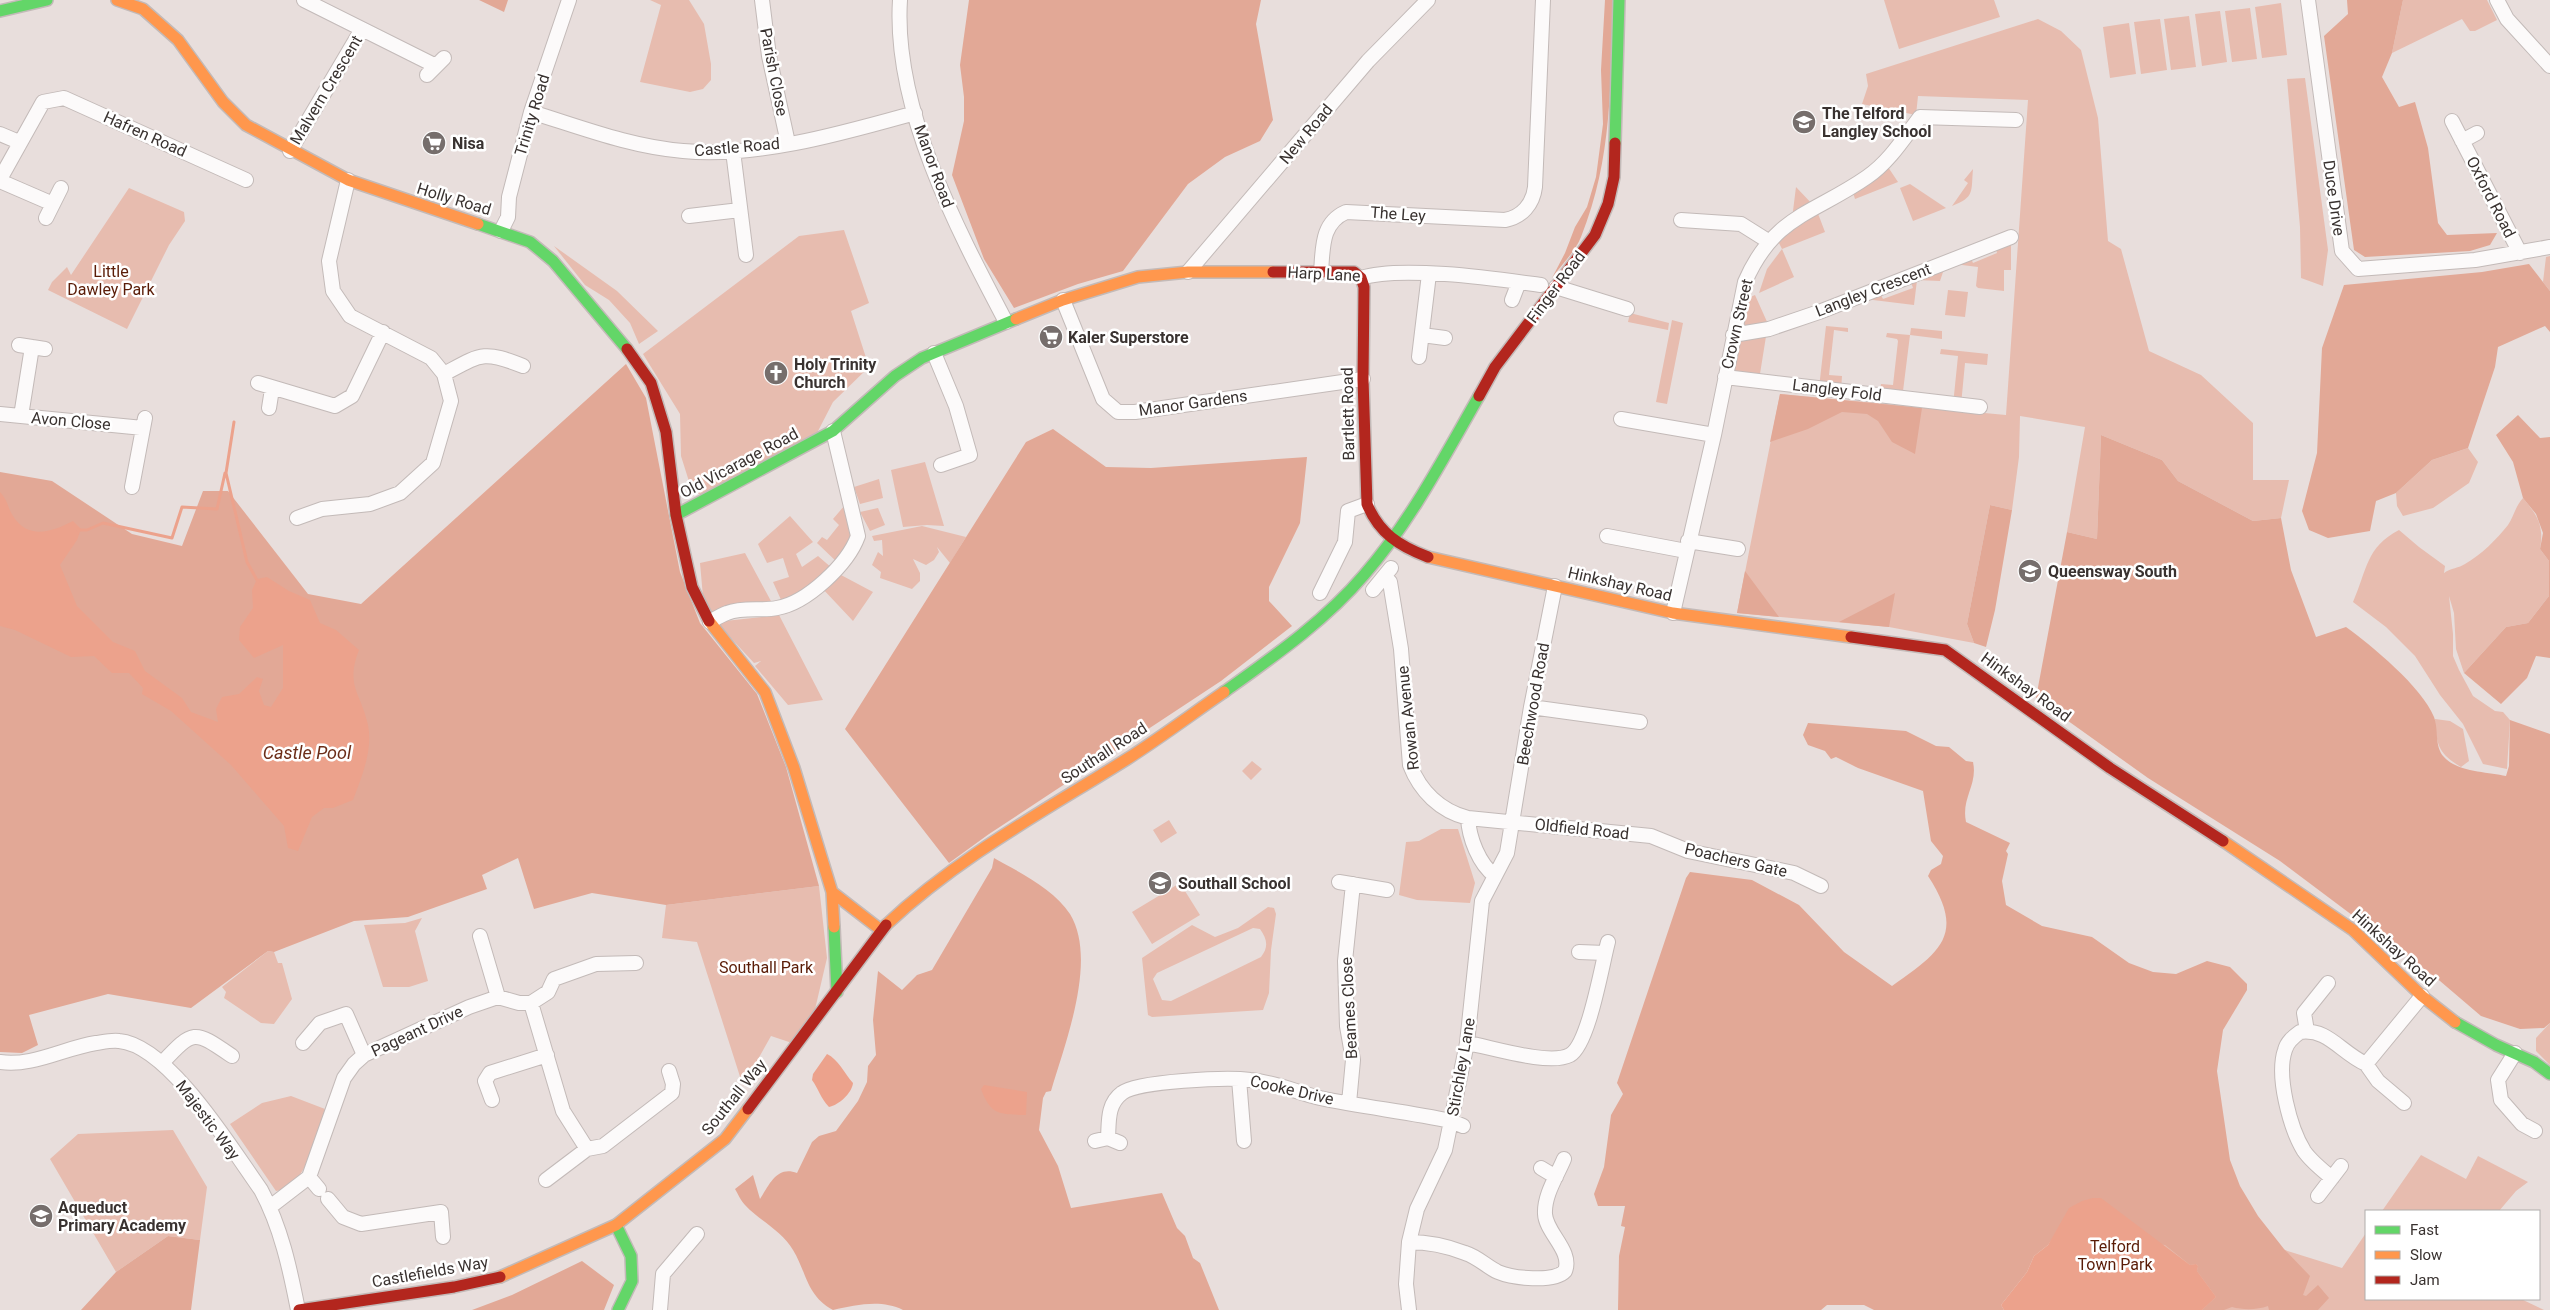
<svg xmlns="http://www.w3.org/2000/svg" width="2550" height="1310" viewBox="0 0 2550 1310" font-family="Roboto,sans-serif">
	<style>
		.green { fill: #e7bcaf; fill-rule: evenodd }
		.forest { fill: #e2a896 }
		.water { fill: #eca28c }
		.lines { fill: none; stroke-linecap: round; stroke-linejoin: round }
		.stream { stroke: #eca28c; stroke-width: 3 }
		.street-casing { stroke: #c3bab8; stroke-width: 16 }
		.fast-casing { stroke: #c3bab8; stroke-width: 14 }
		.slow-casing { stroke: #c3bab8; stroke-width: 14 }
		.jam-casing { stroke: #c3bab8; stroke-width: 14 }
		.street { stroke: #fcfafa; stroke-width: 14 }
		.fast { stroke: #63d668; stroke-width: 11 }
		.slow { stroke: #ff974d; stroke-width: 11 }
		.jam { stroke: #b3261e; stroke-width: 11 }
		.labels { text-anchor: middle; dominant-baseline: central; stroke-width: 5; stroke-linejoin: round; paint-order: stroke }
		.street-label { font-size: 16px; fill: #393230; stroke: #fff }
		.poi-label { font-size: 16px; font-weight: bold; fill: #393230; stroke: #fff; text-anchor: start }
		.park-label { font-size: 16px; fill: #5a1c07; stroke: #fff }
		.water-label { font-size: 18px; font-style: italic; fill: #6c2d18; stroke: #fff }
	</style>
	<rect width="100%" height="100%" fill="#e8dedc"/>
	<path class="green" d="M650,0H689L704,24L711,64V80L703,89L690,92L640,82L661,5Z
		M1884,0H1994L2000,17L1899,49Z
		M2403,0H2487L2497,20L2475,31H2470L2462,19L2392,53Z
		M2281,3L2287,55L2262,58L2255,7Z
		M2250,8L2257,59L2232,62L2225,11Z
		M2220,11L2227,62L2202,66L2195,14Z
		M2189,16L2196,67L2171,70L2164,19Z
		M2038,19L2061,31L2081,50L2098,118L2108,241L2121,249L2149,351L2201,375L2253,423V480H2289L2281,518L2253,521L2178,481L2162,460L2101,435L2097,539L2067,532L2085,427L2020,416L2019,457L2012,510L1990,505L1967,624L1974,643L1889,627L1737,613L1780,394L2006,415L2028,100L1918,96L1916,115L1862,104L1868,86L1866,74Z
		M2160,19L2167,70L2141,74L2134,22Z
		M2129,23L2136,74L2110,78L2103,27Z
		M2305,78L2328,250L2323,286L2301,278L2300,227L2287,79Z
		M1884,161L1898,182L1855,199L1851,186Z
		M1973,169C1971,192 1975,197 1952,206L1968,183L1964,180Z
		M1910,184L1946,208L1913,221L1900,188Z
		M1796,187L1814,206L1792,219Z
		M129,188L184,212L185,221L169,245L127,329L48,290L52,282L67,267L71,275Z
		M1817,211L1825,232L1782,249L1794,277L1759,293L1767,269L1782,249L1778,241Z
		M844,230L869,303L851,311L869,367L833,402L817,433L704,496L692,491L681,456L680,414L643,354L799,236Z
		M2011,237V270H2004V291L1978,288L1976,286L1978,267L1946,263L1940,281L1917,280L1914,305L1865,299L1878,289L1883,299L1913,288L1909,276L1969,254L1973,263L1997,253L1995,244Z
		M554,246L617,291L658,331L639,344L630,323L609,300L585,285Z
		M2550,256V291L2543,282L2546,257Z
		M1948,290L1968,292L1965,317L1945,315Z
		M1755,295L1768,324L1759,380L1725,377L1748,298Z
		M1630,313L1669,323L1668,330L1628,322Z
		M1672,320L1683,323L1667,404L1656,402Z
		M1826,326L1848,328V332L1834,330L1829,375L1842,376L1841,391L1819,388Z
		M1911,328L1942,331V339L1910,335L1902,399L1879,396L1881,384L1893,385L1898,341L1897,339L1886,337L1887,333L1910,335Z
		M1941,349L1988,354L1987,365L1965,363L1961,405H1953L1958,356L1940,354Z
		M2468,448L2478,462L2469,483L2433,508L2403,516L2397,506L2396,493L2432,460Z
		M925,462L944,526L927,525L903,527L891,470Z
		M879,479L883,498L860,504L854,487Z
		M2523,498C2538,516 2544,526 2540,549L2549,561V596L2528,623L2506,627L2464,673L2456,649L2454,613L2449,596L2453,634V656L2459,670L2473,696L2495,711L2503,712L2510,720L2507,769L2483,764L2463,724L2440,695L2415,656L2386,627L2353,602C2367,570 2366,547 2399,530L2419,547L2445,566L2444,573C2451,568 2459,568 2465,564C2481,555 2497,539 2508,525C2514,516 2515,507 2523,498Z
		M845,505L853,532L839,564L817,543L822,537L827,540L839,525L833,519Z
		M878,508L885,525L870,531L860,512Z
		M790,516L813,542L796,554L802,567L818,556L833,569L817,582L782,602L773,582L789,577L783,558L767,563L758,544Z
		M922,526L966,537L950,563L937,547L939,552L934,560L926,565L913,559L920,573V581L912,589L880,578L881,572L872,565L878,552L883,556L882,540L874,541L872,536Z
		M745,553L772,603L713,617L704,608L700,563Z
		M841,575L873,592L853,621L821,587Z
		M779,615L823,700L788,705L755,666L761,661L754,663L716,622Z
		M2435,719L2450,721L2463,729L2469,761L2461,767C2439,754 2436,745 2435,719Z
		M1252,761L1262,769L1251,780L1242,771Z
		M1169,820L1177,833L1161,843L1153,830Z
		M1441,829H1458L1475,883L1470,903L1417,900L1399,895L1406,842L1419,841Z
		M1180,883L1200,915L1152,944L1132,912Z
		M819,886L827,958L813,1018L795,1044L771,1036L743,1086L697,942L662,938L666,905Z
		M1268,907L1274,908L1276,914L1271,950L1269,993L1263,1010L1152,1017L1148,1015L1142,958L1192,925L1215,937L1238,928ZM1253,928L1260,929C1267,939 1269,947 1261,957L1171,1001L1162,1000L1153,979L1157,973Z
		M422,918L415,931L428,981L409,987H383L364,925L405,923Z
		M268,951L274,952L278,963H282L292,999L274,1024L261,1023L224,998L226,992L222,987Z
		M2550,1023V1065L2536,1051V1038Z
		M291,1096L325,1109C317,1133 307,1188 276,1191L230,1124L262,1103Z
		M173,1130L207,1187L200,1240L168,1236L116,1272L50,1159L78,1134Z
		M2421,1155L2466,1179L2478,1156L2528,1182L2516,1191L2499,1211H2382Z
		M2027,1169L2342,1268L2366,1233V1299H2521L2544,1310H2076Z"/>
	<path class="forest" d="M479,0H508L504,12Z
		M969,0H1261L1256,24L1273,120L1260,141L1225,157L1188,184L1123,271L1078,284L1014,308L984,259L952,175L964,121V97L960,65Z
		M1605,0H1613C1610,85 1613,157 1581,237C1575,252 1561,265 1552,278L1565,253L1575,227L1587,207L1596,177L1603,124L1601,70Z
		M2347,0H2403L2392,53L2382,77L2399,107L2415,102L2428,148L2438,223L2447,235L2497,233L2490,245L2470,251L2365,257L2354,250L2324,36L2348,14Z
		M2529,264L2550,291V332L2545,326L2498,347L2495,367L2468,448L2432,460L2396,493L2376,501L2370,531L2328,538L2309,530L2302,511L2317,453L2322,348L2344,285L2482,272Z
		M626,364L646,398L680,572L700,623L757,694L786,767L819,886L666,905L592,893L534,909L518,858L482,875L487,889L408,917L354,921L274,952L268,951L191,1008L108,994L29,1015L38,1045L22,1053L0,1052V472L52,481L132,534L182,546L203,491H228L308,594L361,604Z
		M1780,394L1922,408L1915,454L1892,442L1878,421L1867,414L1842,412L1808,429L1770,442Z
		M2518,415L2540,438L2550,437V658L2536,656L2527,678L2501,704L2464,673L2506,627L2528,623L2549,596V561L2540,549L2543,533L2536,514L2523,498L2513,462L2496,435Z
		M1053,429L1106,467L1151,468L1307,457L1300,523L1269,587V601L1292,626L1221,681L989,834L949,863L845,729L1026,442Z
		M2101,435L2162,460L2178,481L2253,521L2281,518L2291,570L2316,637L2346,627C2372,646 2422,687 2434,717C2439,730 2434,746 2444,757C2457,772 2488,772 2506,776L2509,766L2510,720L2550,734V1023L2544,1028L2520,1029L2481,1016L2440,981L2280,861L2148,778L2036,698L2067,532L2097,539Z
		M1990,505L2012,510L1995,610L1986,647L1974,643L1967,624Z
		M1745,571L1779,617L1737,613Z
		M1895,593L1889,627L1839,622Z
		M1808,723L1906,731L1936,746L1949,747L1966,761L1973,762C1978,785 1961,798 1966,822L2010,843L2006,851L2008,854L2002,881L2006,905L2042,926L2092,937L2129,963L2153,972L2176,974L2207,961L2230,967L2247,984V990L2223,1030L2217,1071L2230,1160L2240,1186L2258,1216L2284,1249L2310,1276L2303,1295L2306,1296L2318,1285L2329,1298L2318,1310H2269L2268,1306C2257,1310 2243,1310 2232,1307L2224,1310H2202L2216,1297L2197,1271L2198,1266L2196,1264L2190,1265L2165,1245L2057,1232L2048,1245L2034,1256L2027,1272L2001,1305L2004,1310H1874L1864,1305H1827L1821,1310H1618L1619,1256L1625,1227L1621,1226L1625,1206H1598L1594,1194L1604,1167L1611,1115L1623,1094L1617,1083L1686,878L1690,872L1752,880L1799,905L1844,952L1892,986C1941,952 1966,934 1928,876L1931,870L1941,864L1943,856L1931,841L1923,791L1858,768L1836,757L1831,759L1825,751L1808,745L1803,735Z
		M994,858C1019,872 1054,889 1070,914C1098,960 1065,1043 1051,1091L1046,1092L1043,1098L1039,1130L1058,1166L1071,1208L1162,1193L1177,1228L1185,1236L1193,1258L1200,1263L1219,1310H903C881,1299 856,1305 833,1310C806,1295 807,1273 793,1250C782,1231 760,1221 745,1205C741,1201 738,1194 735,1189L753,1175L760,1199C769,1185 777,1165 797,1173L812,1142L819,1136L836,1131L858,1101L867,1082L868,1066L876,1055L873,1020L878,971L902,990L917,975L932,970L992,868Z
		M168,1236L200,1240L191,1310H81L116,1272Z
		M582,1261L614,1285L604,1310H472L512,1295Z"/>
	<path class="water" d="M0,492C9,502 7,507 13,516C28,540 52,532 73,521L81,529L77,540L60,565L77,606L113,642L135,651L145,671L182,698L191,712L218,722L216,709L222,697L239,694L257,677L263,679L259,691L264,705L271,707L283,688V645L254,658L239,640L240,627L253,608L252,590L257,579L267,577L289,591L310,600L320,623L336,630L359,650C345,686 361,693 368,725C373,750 362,776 353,800L333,808H324L312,817L298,851L288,848L284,826L231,765L171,711L142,694L143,688L129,673H112L94,656L71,657L15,630L0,626Z
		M827,1054C838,1059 845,1074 853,1083C852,1093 839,1105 829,1107C820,1097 819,1090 812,1080L813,1074Z
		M984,1085L1027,1092L1026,1115C1000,1114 991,1116 981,1089Z
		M2093,1198H2101L2190,1265L2196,1264L2198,1266L2197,1271L2216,1297L2202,1310H2004L2001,1305L2027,1272L2034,1256L2048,1245L2069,1208L2082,1201Z"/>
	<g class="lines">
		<path class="stream" d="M234,422L226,473L247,562L258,582
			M78,530H87L103,523L172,538L182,507L217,509L225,473"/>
		<g class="street-casing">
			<path id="street" d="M304,0L436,66
				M762,0L769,56L788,143
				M900,0C893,108 957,229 1006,322
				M2308,0L2342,251L2358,269L2475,260L2550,247
				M2497,0L2507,19L2550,66
				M427,75L444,58
				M531,112C580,127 631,147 683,151C758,158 843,133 915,113
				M2452,121L2520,253
				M0,134L19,142
				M2462,141L2477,133
				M290,151L362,29
				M733,151L746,255
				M0,179L43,102L64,98L246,180
				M0,181L53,204
				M689,216L740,210
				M46,218L61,188
				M1681,220L1741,224L1768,241
				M501,231L508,217L509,197L531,112L569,0
				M1188,272L1368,61L1428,0
				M1321,272C1323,248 1321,223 1346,212L1505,220C1522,217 1533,204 1535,187L1543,0
				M1361,278C1400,265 1497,279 1541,285
				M1556,287L1627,309
				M1063,300L1103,399L1118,412H1135L1363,379
				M1512,300L1519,282
				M1422,335L1445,338
				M1733,335L1769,329L1819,312L2011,237
				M19,345L45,349
				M934,353L956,406L970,455L941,465
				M1419,357L1429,274
				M444,374C481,354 483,350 523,366
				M1725,377L1980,407
				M258,383L335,406L352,396L383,332
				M269,408L272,389
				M0,414L143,428
				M21,416L32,347
				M1621,419L1714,435
				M132,487L145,418
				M297,518L322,509L370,504L400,493L433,463L451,401L444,374L431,358L350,316L333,291L329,261L348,180
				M1607,536L1686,551
				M1688,541L1738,549
				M1385,577L1390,582L1401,649L1410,765C1420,791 1440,811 1468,818L1651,836L1688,851L1794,873L1821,886
				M1373,590L1391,568
				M1320,593L1345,542L1348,511L1367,504
				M1673,613L1714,435L1745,282C1774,215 1814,214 1867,177C1889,162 1904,138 1920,117L2016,120
				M710,622C715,619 721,615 727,613C742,607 761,611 777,608C807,603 848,564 858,536L833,431
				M1531,707L1640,722
				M1468,818C1469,838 1479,864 1495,876
				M1339,882L1387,890
				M480,936L498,997
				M1579,952L1605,953
				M531,1003L563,1111L587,1149L603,1146L672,1093L673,1084L669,1071
				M2307,1031L2304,1013L2328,983
				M303,1043L320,1023L346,1014L364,1055
				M1467,1043C1491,1047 1549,1066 1570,1055C1589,1044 1602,964 1608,942
				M2515,1053L2498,1080L2501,1100L2522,1124L2535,1131
				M0,1062C32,1067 64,1048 96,1043C103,1042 112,1040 119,1041C169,1045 233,1151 261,1190C281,1227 290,1269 298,1310
				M162,1063C194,1029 194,1030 232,1056
				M2366,1064L2378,1081L2404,1103
				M1239,1079L1244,1141
				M492,1100L485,1081L490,1073L547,1055
				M1349,1103L1353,1060L1347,1026L1345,961L1353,884
				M1108,1138C1109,1122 1107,1104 1122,1093C1137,1081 1228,1077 1250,1080C1274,1082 1296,1092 1320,1098C1363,1107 1408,1112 1451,1121L1463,1126
				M1095,1141L1108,1138L1120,1143
				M1541,1168L1556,1177
				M309,1177L319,1189
				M2332,1178C2322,1170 2311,1161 2304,1151C2290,1128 2276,1076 2285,1050C2287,1042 2293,1037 2300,1032C2328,1028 2340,1052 2366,1064L2422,996
				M546,1180L587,1149
				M2318,1196L2341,1166
				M328,1199L343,1217L361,1224L441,1212L443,1237
				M270,1207L309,1177L344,1078L354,1064L364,1055L469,1007L498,997L519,1003H531L548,992L554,979L596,964L636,963
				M1409,1242C1428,1242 1447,1246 1465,1253C1478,1257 1487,1267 1498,1272C1512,1278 1554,1283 1565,1271C1573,1251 1546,1233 1545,1214C1544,1195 1557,1176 1564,1159
				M660,1310L663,1274L697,1234
				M1409,1310L1406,1284L1409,1242L1417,1209L1445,1150L1467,1043L1482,901L1507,853L1531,707L1555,586"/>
		</g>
		<g class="fast-casing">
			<path id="fast" d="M0,11L47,0
				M1615,143L1619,0
				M478,224L530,242L553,261L627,349
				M676,515L833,431L895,376L922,358L1016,319
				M1224,692C1273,657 1325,621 1364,575C1411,521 1444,457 1479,396
				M834,927L837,992
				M2455,1022L2496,1045L2534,1062L2550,1074
				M616,1225L631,1256L632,1281L618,1310"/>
		</g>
		<g class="slow-casing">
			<path id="slow" d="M117,0L143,9L178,40L223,102L246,125L348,180L478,224
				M1016,319L1063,300L1138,277L1188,272H1273
				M1428,557L1673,613L1851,637
				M709,621L765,692L794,768L832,892L834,927
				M2223,841L2353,930L2422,996L2455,1022
				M832,892L881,930
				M886,925C958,857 1044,811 1127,759C1160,738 1192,714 1224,692
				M500,1277L616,1225L725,1139L748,1109"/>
		</g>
		<g class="jam-casing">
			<path id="jam" d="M1273,272H1354L1361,278L1364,287L1363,379L1367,504C1379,533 1399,546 1428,557
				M627,349L651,383L666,432L676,515L692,587L709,621
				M1479,396L1495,367L1595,235L1608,204L1614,177L1615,143
				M1851,637L1945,650L2110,768L2223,841
				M748,1109L886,925
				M299,1310L454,1287L500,1277"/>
		</g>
		<use href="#street" class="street"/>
		<use href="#fast" class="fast"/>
		<use href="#slow" class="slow"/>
		<use href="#jam" class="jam"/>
	</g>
	<defs>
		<g id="school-disc" transform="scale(1.25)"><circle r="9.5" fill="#766e6c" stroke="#fff"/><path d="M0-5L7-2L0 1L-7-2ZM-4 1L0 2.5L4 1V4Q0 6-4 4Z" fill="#fff"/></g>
		<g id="supermarket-disc" transform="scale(1.25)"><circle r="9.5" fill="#766e6c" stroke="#fff"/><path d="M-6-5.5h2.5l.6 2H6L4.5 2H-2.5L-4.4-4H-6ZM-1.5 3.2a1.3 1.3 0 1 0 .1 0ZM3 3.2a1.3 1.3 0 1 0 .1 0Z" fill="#fff"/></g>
		<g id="church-disc" transform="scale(1.25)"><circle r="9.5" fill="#766e6c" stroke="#fff"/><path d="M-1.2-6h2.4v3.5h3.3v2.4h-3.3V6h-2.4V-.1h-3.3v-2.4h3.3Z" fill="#fff"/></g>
	</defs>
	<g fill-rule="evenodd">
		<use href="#school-disc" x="1804" y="122"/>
		<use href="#supermarket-disc" x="434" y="143"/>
		<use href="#supermarket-disc" x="1051" y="337"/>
		<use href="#church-disc" x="776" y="373"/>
		<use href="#school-disc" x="2030" y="571"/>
		<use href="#school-disc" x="1160" y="883"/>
		<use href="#school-disc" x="41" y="1216"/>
	</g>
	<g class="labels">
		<g class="street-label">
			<text transform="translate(774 72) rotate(79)">Parish Close</text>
			<text transform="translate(326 90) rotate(-59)">Malvern Crescent</text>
			<text transform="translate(532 115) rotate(-73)">Trinity Road</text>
			<text transform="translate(145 134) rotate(24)">Hafren Road</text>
			<text transform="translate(1306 134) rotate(-50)">New Road</text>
			<text transform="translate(737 147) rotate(-5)">Castle Road</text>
			<text transform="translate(934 166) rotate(70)">Manor Road</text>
			<text transform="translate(2491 197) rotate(63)">Oxford Road</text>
			<text transform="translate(2334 198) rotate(82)">Duce Drive</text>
			<text transform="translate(454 199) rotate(17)">Holly Road</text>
			<text transform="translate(1398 214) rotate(4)">The Ley</text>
			<text transform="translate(1324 274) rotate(3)">Harp Lane</text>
			<text transform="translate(1556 287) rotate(-53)">Finger Road</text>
			<text transform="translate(1873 290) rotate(-21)">Langley Crescent</text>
			<text transform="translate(1737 324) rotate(-77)">Crown Street</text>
			<text transform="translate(1837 390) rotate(7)">Langley Fold</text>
			<text transform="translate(1193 403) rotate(-8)">Manor Gardens</text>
			<text transform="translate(1348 414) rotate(-91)">Bartlett Road</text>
			<text transform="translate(71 421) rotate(5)">Avon Close</text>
			<text transform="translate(739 463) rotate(-28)">Old Vicarage Road</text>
			<text transform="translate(1620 584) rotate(13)">Hinkshay Road</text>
			<text transform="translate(2026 687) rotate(36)">Hinkshay Road</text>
			<text transform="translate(1533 704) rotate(-80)">Beechwood Road</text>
			<text transform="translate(1408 718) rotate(-96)">Rowan Avenue</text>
			<text transform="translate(1104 753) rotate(-33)">Southall Road</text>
			<text transform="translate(1582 829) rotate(6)">Oldfield Road</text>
			<text transform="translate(1736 860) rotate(13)">Poachers Gate</text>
			<text transform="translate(2394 948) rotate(42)">Hinkshay Road</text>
			<text transform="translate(1349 1008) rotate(-93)">Beames Close</text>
			<text transform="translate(417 1031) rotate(-25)">Pageant Drive</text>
			<text transform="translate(1461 1067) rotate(-80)">Stirchley Lane</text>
			<text transform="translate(1292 1090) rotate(13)">Cooke Drive</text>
			<text transform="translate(734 1097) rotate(-51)">Southall Way</text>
			<text transform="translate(208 1120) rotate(53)">Majestic Way</text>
			<text transform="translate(430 1272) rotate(-10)">Castlefields Way</text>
		</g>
		<g class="poi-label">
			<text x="1822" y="113">The Telford<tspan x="1822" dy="18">Langley School</tspan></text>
			<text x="452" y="143">Nisa</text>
			<text x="1068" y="337">Kaler Superstore</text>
			<text x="794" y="364">Holy Trinity<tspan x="794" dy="18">Church</tspan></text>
			<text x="2048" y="571">Queensway South</text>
			<text x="1178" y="883">Southall School</text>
			<text x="58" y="1207">Aqueduct<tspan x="58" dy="18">Primary Academy</tspan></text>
		</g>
		<g class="park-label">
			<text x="111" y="271">Little<tspan x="111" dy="18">Dawley Park</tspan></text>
			<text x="766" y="967">Southall Park</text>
			<text x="2115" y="1246">Telford<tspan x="2115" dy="18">Town Park</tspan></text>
		</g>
		<g class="water-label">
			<text x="307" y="752">Castle Pool</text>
		</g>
	</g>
	<rect x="2365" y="1210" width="175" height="90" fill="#ffffff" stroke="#b0adac"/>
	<rect x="2375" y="1226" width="25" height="8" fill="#63d668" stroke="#b0adac"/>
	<text x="2410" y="1235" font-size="15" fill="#393230">Fast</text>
	<rect x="2375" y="1251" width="25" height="8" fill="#ff974d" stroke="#b0adac"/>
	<text x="2410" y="1260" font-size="15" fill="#393230">Slow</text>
	<rect x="2375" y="1276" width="25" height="8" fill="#b3261e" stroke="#b0adac"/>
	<text x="2410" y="1285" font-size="15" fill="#393230">Jam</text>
</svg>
